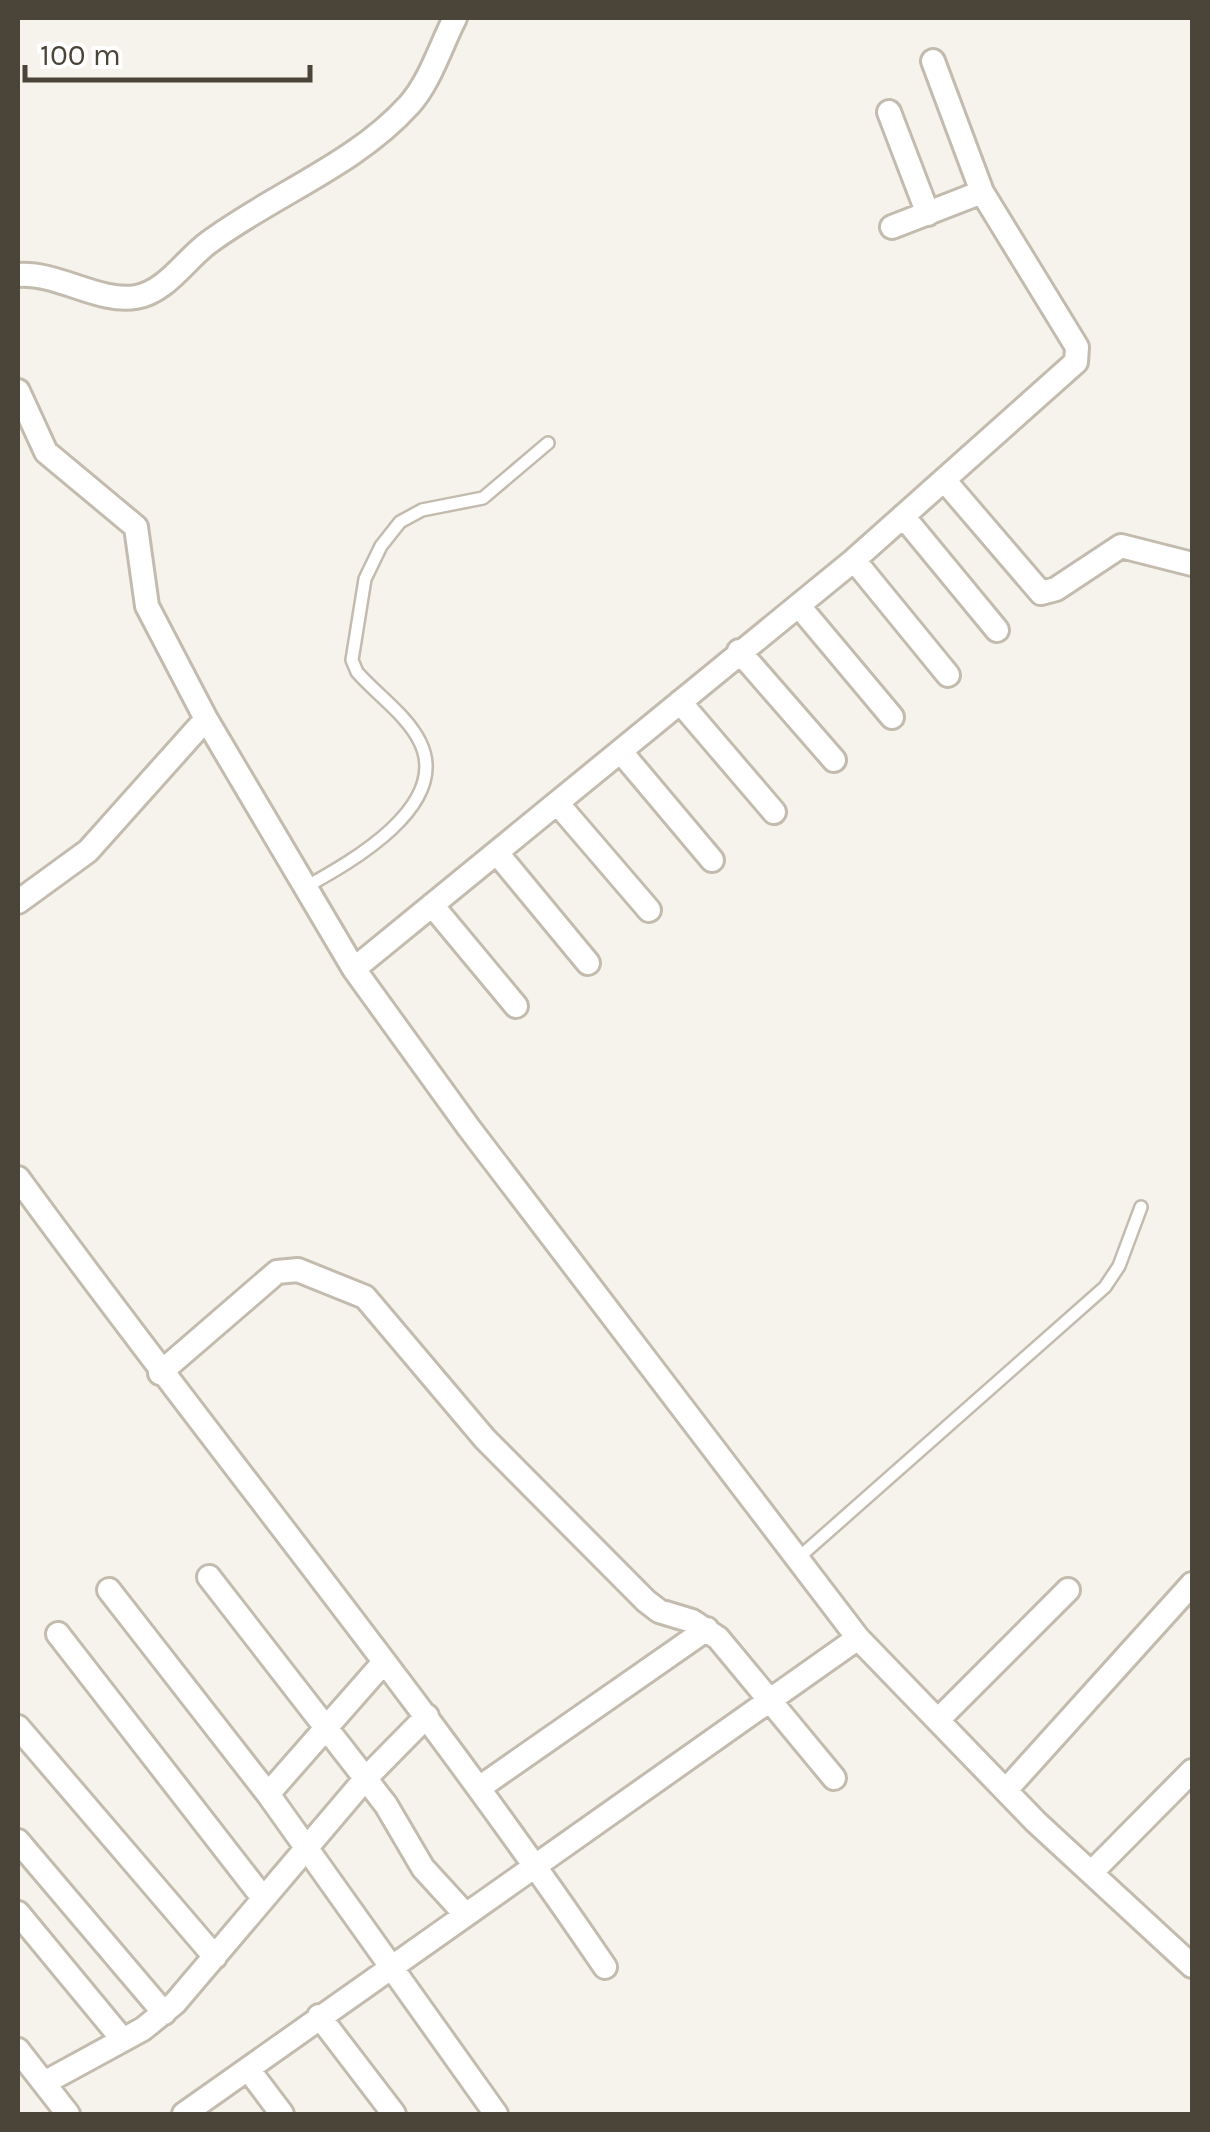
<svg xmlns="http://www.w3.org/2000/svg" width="1210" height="2132" viewBox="0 0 1210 2132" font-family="Karla,sans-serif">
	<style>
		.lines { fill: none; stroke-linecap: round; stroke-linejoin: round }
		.lane-casing { stroke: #c2bbae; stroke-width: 16 }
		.street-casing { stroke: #c2bbae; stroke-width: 28 }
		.lane { stroke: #fff; stroke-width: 11 }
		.street { stroke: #fff; stroke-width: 22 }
	</style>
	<rect width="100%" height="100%" fill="#f6f3ec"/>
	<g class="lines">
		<g class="lane-casing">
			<path id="lane" d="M304,888C347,864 452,807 420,742C407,715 377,695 357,672L352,660L365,579L381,546L400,522L422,510L483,498L548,443
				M796,1560L1105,1287L1119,1266L1141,1207"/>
		</g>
		<g class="street-casing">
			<path id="street" d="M889,112L928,214
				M892,227L982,192
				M18,275C58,272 98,303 136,297C166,292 185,260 208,243C272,195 355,165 409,105C430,82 441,45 455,18
				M18,391L46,452L136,527L147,606L206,719L354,969L469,1128L858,1638L1036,1822L1192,1966
				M945,481L1041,593L1056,589L1121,546L1192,564
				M903,516L997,630
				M854,560L948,675
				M799,606L892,717
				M739,651L834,760
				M680,702L774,812
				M622,753L712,860
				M558,804L649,910
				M497,853L588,963
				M18,902L88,851L206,719
				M432,905L516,1006
				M354,969L854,560L1076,362L1077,347L982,192L933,61
				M18,1178C211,1443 421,1696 605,1967
				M160,1373L277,1272L298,1270L365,1297L485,1439L646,1601L659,1611L692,1621L718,1638L834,1778
				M209,1577L386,1805L423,1868L465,1914
				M109,1590L268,1794L496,2114
				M58,1634L263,1898
				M939,1719L1068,1590
				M18,1727L215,1957
				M479,1788L707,1629
				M1006,1790L1192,1584
				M268,1794L384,1662
				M18,1841L164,2013
				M1092,1872L1192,1771
				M18,1913L123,2040
				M319,2016L394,2114
				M18,2050L68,2114
				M248,2069L282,2114
				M44,2083L143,2029L175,2003L366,1778L427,1716
				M184,2114L858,1638"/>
		</g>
		<use href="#lane" class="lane"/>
		<use href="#street" class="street"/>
	</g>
	<rect width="1210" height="2132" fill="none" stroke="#4b4439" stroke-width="40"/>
	<path d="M25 65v15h285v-15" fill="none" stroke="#4b4439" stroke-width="5"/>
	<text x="40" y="65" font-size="30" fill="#4b4439" stroke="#ffffff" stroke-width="8" paint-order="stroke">100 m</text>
</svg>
